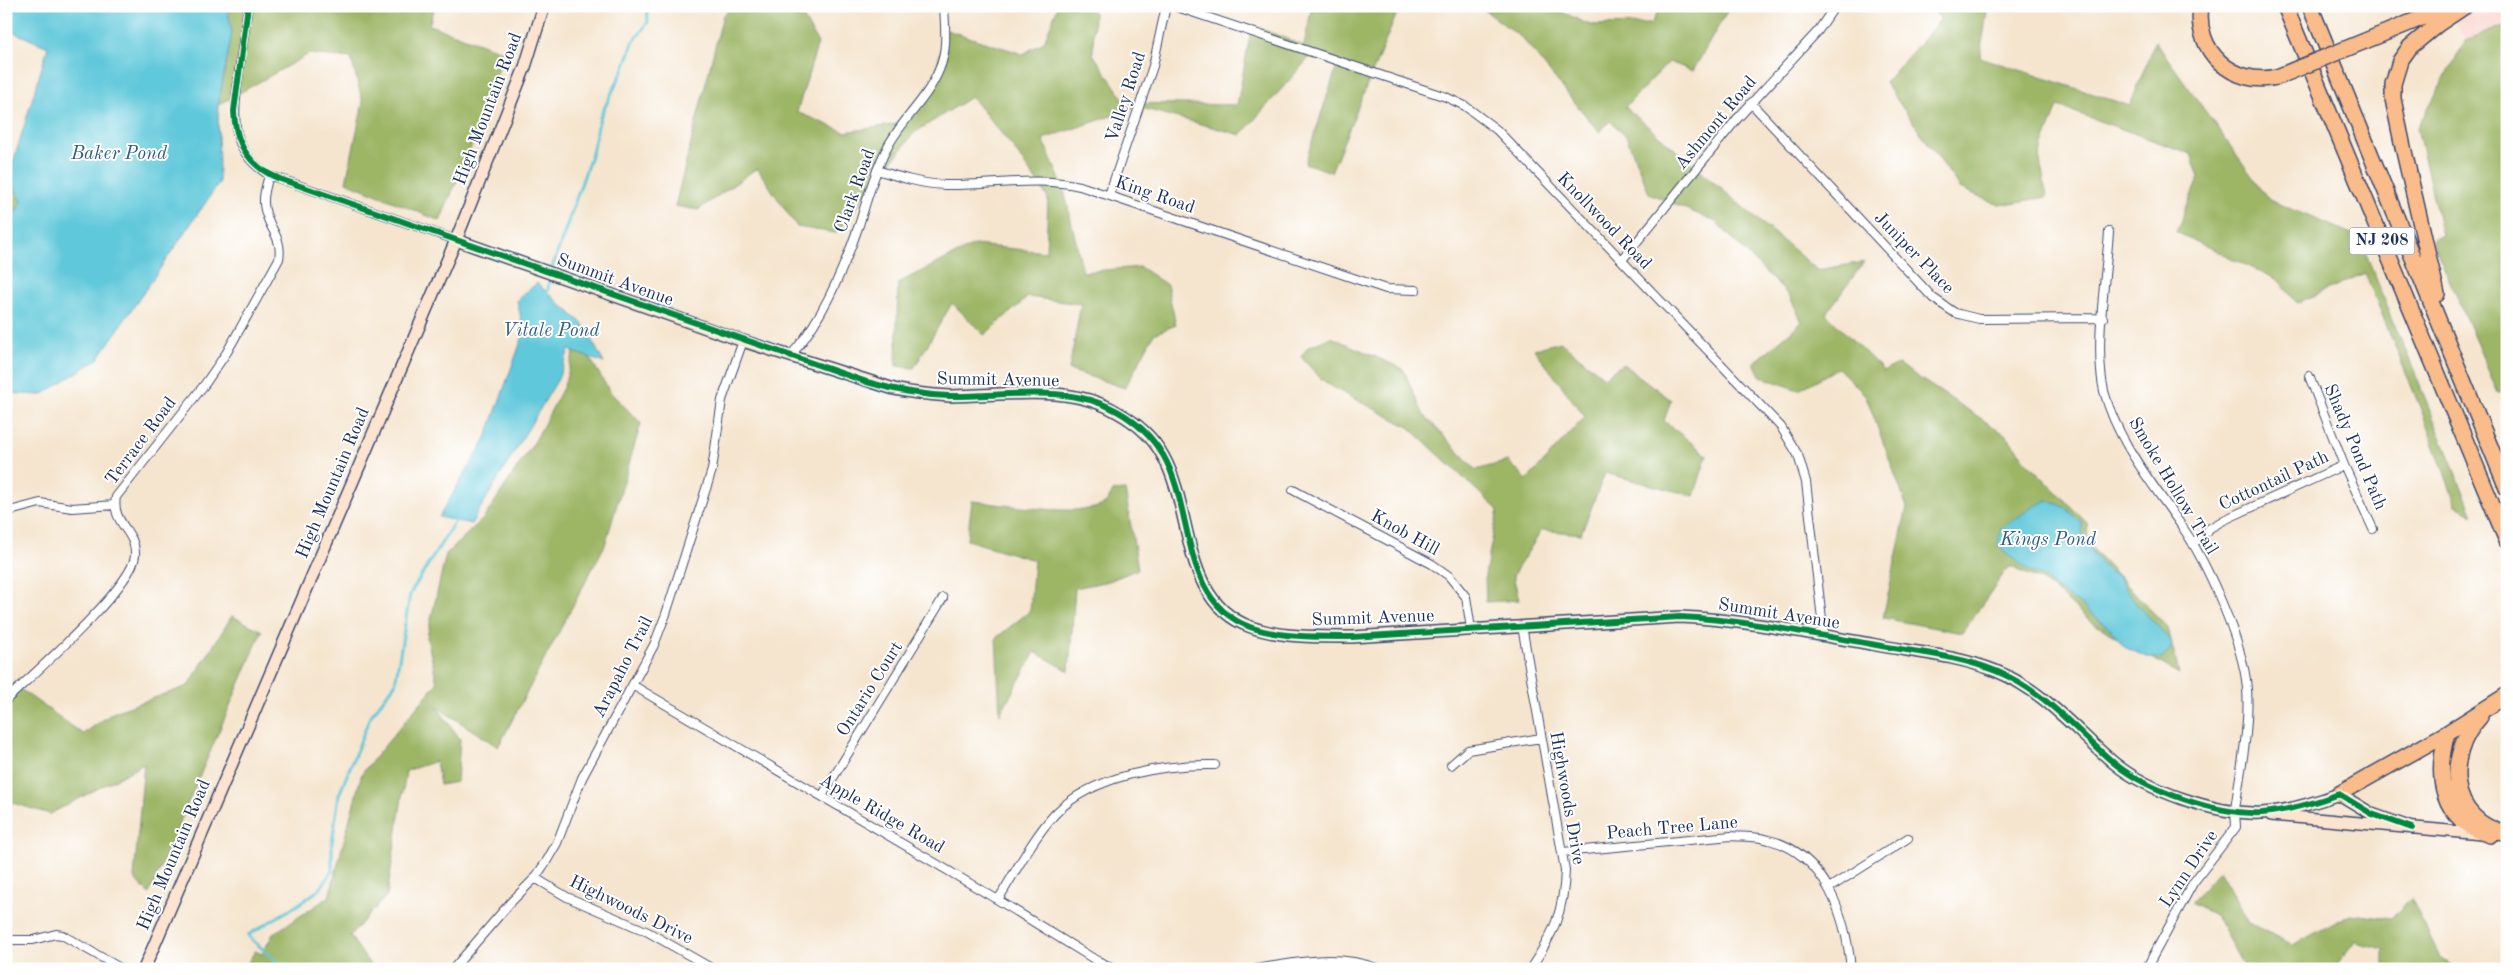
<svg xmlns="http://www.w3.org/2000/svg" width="2513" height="975" viewBox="0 0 2513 975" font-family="'Old Standard TT',serif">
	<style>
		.built { fill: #f7d1c6 }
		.forest { fill: #9db666; stroke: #5c7262 }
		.water { fill: #5fc8da; stroke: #3d7c9c }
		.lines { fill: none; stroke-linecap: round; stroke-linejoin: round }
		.stream { stroke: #5fc8da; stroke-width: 3 }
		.street-casing { stroke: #3c4a6f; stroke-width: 10 }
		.secondary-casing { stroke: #3c4a6f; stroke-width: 14 }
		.highway-casing { stroke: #3c4a6f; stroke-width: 18 }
		.street { stroke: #fff; stroke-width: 8 }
		.secondary { stroke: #fde4d0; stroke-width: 11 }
		.highway { stroke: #f9bc8a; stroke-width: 15 }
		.highway-bridge-casing { stroke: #3c4a6f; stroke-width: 18; stroke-linecap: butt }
		.highway-bridge { stroke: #f9bc8a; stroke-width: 15 }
		.cycleway-casing { stroke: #fff; stroke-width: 9 }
		.cycleway { stroke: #00873e; stroke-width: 6 }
		.labels { text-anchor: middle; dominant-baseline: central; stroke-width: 4; stroke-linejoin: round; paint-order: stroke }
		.shield { fill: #fff; stroke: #5f6d8e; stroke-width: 1 }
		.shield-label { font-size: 16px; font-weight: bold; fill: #1b2f5e }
		.street-label { font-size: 18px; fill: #1b2f5e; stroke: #fff }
		.water-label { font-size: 19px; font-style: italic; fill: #2f5d83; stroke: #fff }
	</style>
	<rect width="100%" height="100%" fill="#fff"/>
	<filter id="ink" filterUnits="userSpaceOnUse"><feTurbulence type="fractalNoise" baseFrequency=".02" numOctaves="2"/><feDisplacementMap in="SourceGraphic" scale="10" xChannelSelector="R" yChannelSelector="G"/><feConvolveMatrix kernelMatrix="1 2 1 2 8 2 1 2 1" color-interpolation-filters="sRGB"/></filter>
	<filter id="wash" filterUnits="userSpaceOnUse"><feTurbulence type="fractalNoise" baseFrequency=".0096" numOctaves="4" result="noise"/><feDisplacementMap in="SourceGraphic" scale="20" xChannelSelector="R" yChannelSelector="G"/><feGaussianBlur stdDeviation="1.12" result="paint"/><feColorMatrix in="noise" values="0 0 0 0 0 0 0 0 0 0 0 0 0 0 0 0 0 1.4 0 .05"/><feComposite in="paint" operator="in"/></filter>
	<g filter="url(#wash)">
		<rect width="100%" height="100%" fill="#f5e5cf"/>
		<path class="built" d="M2447,6H2507V25L2466,40Z"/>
		<path class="forest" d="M227,6H435L429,25L504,52L479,128L440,221L346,182L363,103L351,58L309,54L218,105L232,33Z
			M735,6H797L818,43L797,112L845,132L897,124L932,86L946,30L1023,54L1044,42L1058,6H1087L1094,11L1093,54L1126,103L1237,105L1252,25L1304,46L1312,6H1400L1331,172L1305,163L1339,60L1315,51L1241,135L1138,107L1043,139L1064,190L1083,272L1140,267L1167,285L1176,325L1154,334L1125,388L1069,370L1081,304L1028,297L984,335L952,303L914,368L896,366L898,283L974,245L1046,252L1048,198L1012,146L971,97L914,133L836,233L797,227L757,168L698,210L675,206L723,15Z
			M1479,6H1549L1590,25L1651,24L1661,6H1730L1693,71L1669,62L1625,107L1817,270L1864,262L1826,314L1884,371L1898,364L2006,435L2026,461L2087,523L2088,544L2168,628L2179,674L2093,623L2043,581L2009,566L1962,633L1883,618L1907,507L1866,396L1838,368L1799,390L1761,377L1754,363L1802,322L1790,297L1716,222L1649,193L1626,136L1610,121L1599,132L1522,38Z
			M1930,6H1988L1980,57L2130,106L2155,41L2269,200L2359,237L2473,515L2456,505L2424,417L2365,273L2297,303L2278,280L2176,232L2199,177L2191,154L2058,106L2039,156L2047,197L1999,205L1960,188L1885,83L1941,19Z
			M2507,25V392L2498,393L2432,240L2442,235L2417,128L2466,40Z
			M9,176L22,202L6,227V177Z
			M1331,337L1403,369L1423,414L1476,470L1508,461L1527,480L1585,417L1534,349L1561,342L1604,377L1623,364L1671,400L1664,421L1707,455L1694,496L1605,473L1581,534L1542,530L1513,575L1519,600L1486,602L1485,575L1498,510L1409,427L1334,388L1320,378L1301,357L1308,347Z
			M578,338L610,392L641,423L605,545L498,747L437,707L460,739L457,782L440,785L436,761L406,771L387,895L350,936L373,969H244L255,951L262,954L273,934L329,897L362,773L437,683L427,637L446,554L484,518L535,441L564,386Z
			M1125,490L1138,569L1109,581L1075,588L1069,671L1035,652L1000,714L996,638L1030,611L1034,560L967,540L972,501C999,504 1084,518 1105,504C1108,501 1111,495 1113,491Z
			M232,616L262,631L149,894L134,878L144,764L50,814L6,801V702L20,689L83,734L114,712L188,686Z
			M2219,871L2249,923L2293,945L2351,914L2391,919L2411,898L2440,957L2456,969H2384V949L2355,942L2334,969H2245L2215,915L2191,903Z"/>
		<path class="water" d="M6,6H227L232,33L218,105L219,183L97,360L41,395L6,393V227L22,202L9,176L48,47L6,29Z
			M537,283L583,324L604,363L569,350L558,379L471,524L439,517L486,438L524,333L517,300Z
			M2047,500L2065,507L2081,522L2084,541L2103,566L2118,577L2138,606L2171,640L2170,650L2162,659L2147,657L2124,647L2113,632L2078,603L2057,590L2043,576L2031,572L2005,553L1998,544L2001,529L2031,508Z"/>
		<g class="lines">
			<path class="stream" d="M551,271L592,153L600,117L625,66L633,43L648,22L647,6
				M547,295L550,277
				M280,969C274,954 258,948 248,935L299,904L320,889L332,871V843L339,795L370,717L395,684L410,594L457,518"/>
		</g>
	</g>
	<g filter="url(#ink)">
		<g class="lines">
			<g class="street-casing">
				<path id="street" d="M248,6C245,28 242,50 239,72C234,114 227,149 269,175L456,240
					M1174,6L1446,97L1465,106L1497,130L1781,427L1798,455L1806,482L1824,636
					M1751,103L1933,298L1955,313L1979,319L2103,318
					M877,170C899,177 921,184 945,185C991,186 1035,176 1080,186L1386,289L1416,290
					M1109,195L1153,66L1166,6
					M2109,232C2106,277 2094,348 2104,391C2117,441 2152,483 2181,525C2207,562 2244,645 2247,689C2250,729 2240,771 2235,810L2236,827L2193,883L2146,969
					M1622,260L1737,119L1818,31L1835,6
					M790,356C821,323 844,268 859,225C867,200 874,173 886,150C900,121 927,100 939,70C948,50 945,28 944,6
					M2309,376L2344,465L2373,529
					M1293,490L1432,564L1449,576L1466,597L1471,629
					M6,512L40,503L72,508L115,505
					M2193,544L2210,528L2224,520L2344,465
					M1522,626L1565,870C1564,912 1553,935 1530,969
					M634,686L998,900L1094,959L1115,969
					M6,700C32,675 132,588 135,556C137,531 111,524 116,497L205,384L227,352L279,259C283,238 269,229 265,210C262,198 266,187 269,175
					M1451,765L1468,750L1541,738
					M822,796L943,598
					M1563,852L1731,836C1743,837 1757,836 1769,840C1826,854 1846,917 1851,969
					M535,878L567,897L648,932L713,969
					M1829,888L1908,838
					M998,900C1016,871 1032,839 1055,814C1092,775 1165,764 1215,765
					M6,940H33L56,934L62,935L122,969
					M453,969L510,903L535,878L546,862L557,843L582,778L654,645L666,614L712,470L722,400L743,341
					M1256,969C1298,962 1338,953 1379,969"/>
			</g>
			<g class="secondary-casing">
				<path id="secondary" d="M456,240L743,341L894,389C912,393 931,395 950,396C1004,396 1068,383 1117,412C1135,422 1153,437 1163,456C1194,511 1180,602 1251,627C1281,638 1320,637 1352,637L1680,617C1745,620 1807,633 1871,644C1912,652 1956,655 1996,671C2045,691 2075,730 2114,763C2148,791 2217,815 2262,813C2288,811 2314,803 2339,794L2372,814L2412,828
					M2271,815L2482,834
					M144,969L456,240L525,67L544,6"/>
			</g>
			<g class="highway-casing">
				<path id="highway" d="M2201,6C2194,51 2233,87 2277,77
					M2285,6L2507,541
					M2310,6L2507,488
					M2365,41L2451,6
					M2437,294L2403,147L2393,99V84L2400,61L2410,47L2438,24L2465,6
					M2480,717C2444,756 2448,821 2507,834
					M2447,733C2435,777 2440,820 2490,835
					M2339,794L2447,733L2507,695"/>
			</g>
			<use href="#street" class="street"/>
			<use href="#secondary" class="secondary"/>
			<use href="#highway" class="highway"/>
			<g class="highway-bridge-casing">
				<path id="highway-bridge" d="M2277,77L2365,41"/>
			</g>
			<use href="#highway-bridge" class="highway-bridge"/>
			<g class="cycleway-casing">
				<path id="cycleway" d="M248,6L234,111C235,144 249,167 280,179L867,382C894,390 920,395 949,396C1004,397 1066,383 1117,411C1135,421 1152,437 1163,455C1195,510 1179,601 1250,627C1281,638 1320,637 1352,637L1680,617C1745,620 1807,633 1871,644C1912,652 1956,655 1996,671C2045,691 2075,730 2114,763C2148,791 2217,815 2262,813C2288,811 2314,803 2339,794L2372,814L2412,828"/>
			</g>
			<use href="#cycleway" class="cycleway"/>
		</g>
	</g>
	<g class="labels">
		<rect class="shield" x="2349.5" y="227.5" width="65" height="27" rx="4"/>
		<g class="shield-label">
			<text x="2382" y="241">NJ 208</text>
		</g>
		<g class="street-label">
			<text transform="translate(1126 97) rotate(-72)">Valley Road</text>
			<text transform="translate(488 109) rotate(-69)">High Mountain Road</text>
			<text transform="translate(1716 123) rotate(-50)">Ashmont Road</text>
			<text transform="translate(855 191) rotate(-70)">Clark Road</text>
			<text transform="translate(1155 195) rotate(19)">King Road</text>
			<text transform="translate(1604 221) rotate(46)">Knollwood Road</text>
			<text transform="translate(1914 253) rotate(46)">Juniper Place</text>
			<text transform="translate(615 280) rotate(20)">Summit Avenue</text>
			<text transform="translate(998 380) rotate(1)">Summit Avenue</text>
			<text transform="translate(141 441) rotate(-53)">Terrace Road</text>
			<text transform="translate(2355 447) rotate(67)">Shady Pond Path</text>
			<text transform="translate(2274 481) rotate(-25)">Cottontail Path</text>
			<text transform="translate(333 483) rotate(-67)">High Mountain Road</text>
			<text transform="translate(2173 486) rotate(59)">Smoke Hollow Trail</text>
			<text transform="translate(1405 533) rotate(29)">Knob Hill</text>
			<text transform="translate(1779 614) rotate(9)">Summit Avenue</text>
			<text transform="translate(1373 618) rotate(-2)">Summit Avenue</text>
			<text transform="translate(623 667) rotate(-63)">Arapaho Trail</text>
			<text transform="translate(870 689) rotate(-58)">Ontario Court</text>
			<text transform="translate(1567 798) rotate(80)">Highwoods Drive</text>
			<text transform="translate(882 814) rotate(30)">Apple Ridge Road</text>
			<text transform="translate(1672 828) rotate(-5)">Peach Tree Lane</text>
			<text transform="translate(174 855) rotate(-67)">High Mountain Road</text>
			<text transform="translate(2189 869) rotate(-56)">Lynn Drive</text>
			<text transform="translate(631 910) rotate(26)">Highwoods Drive</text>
		</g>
		<g class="water-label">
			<text x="119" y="154">Baker Pond</text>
			<text x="551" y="331">Vitale Pond</text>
			<text x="2048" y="540">Kings Pond</text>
		</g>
	</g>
	<rect width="2513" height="975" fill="none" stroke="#fff" stroke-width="25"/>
</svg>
